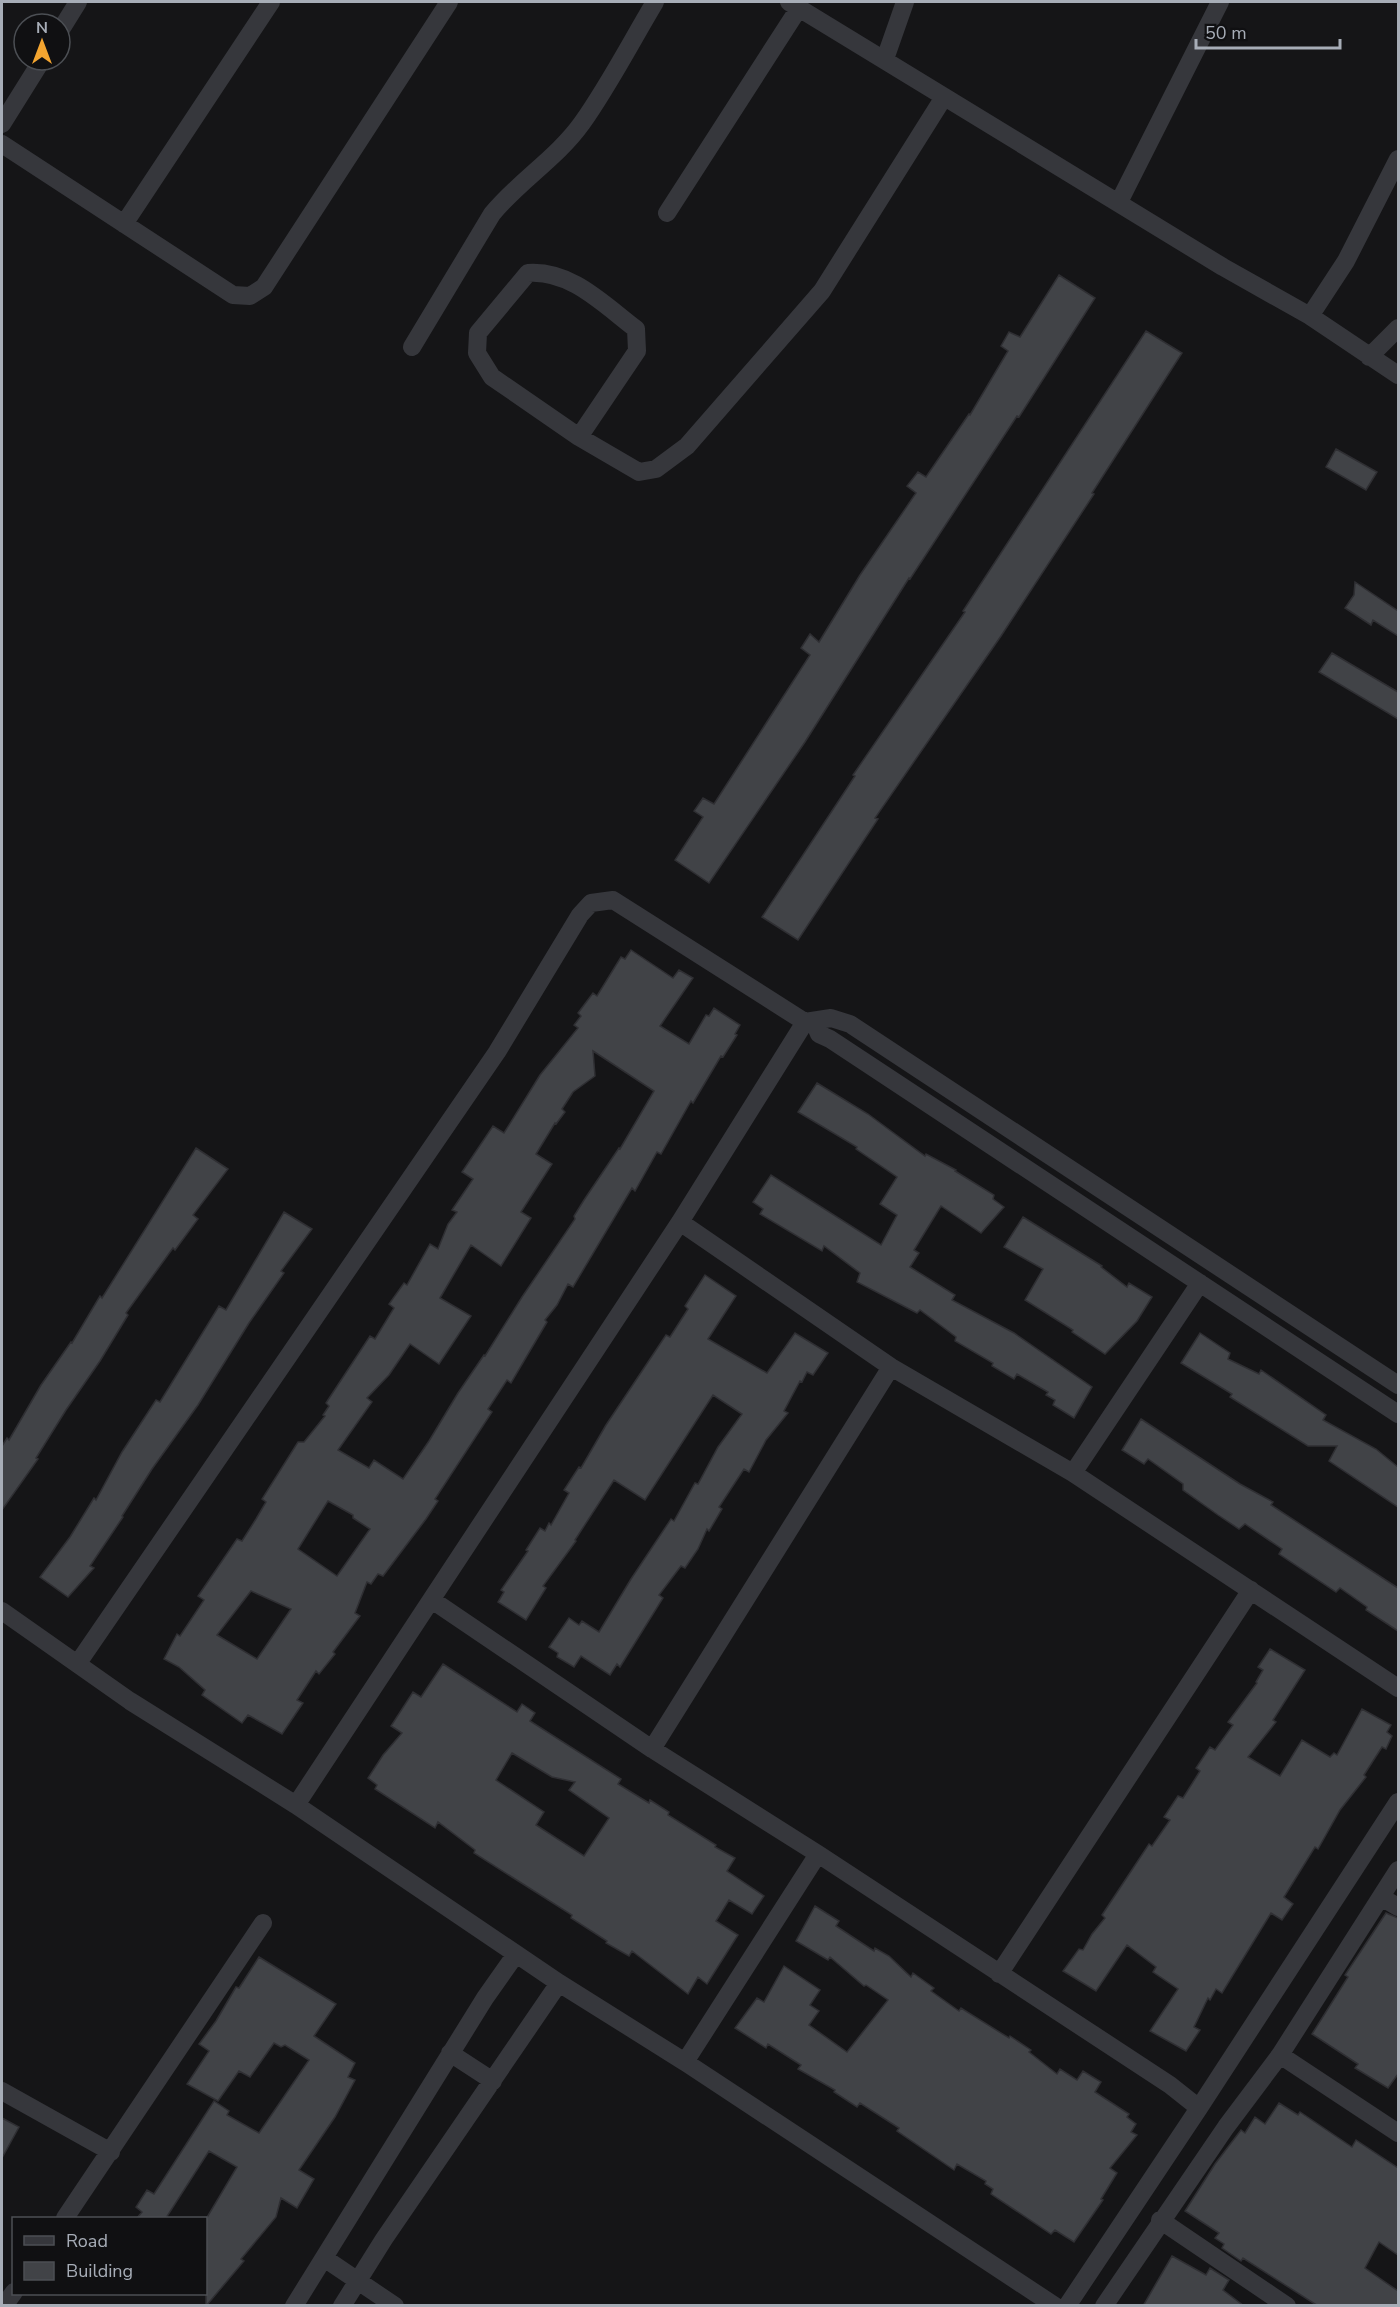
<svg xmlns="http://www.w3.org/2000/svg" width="1400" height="2307" viewBox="0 0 1400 2307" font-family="'Nunito Sans',sans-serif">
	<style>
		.building { fill: #414347; stroke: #2f2f33; stroke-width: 1.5; fill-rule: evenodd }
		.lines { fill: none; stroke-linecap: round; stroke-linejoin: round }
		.minor { stroke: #36373c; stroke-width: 18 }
	</style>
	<rect width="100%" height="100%" fill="#151517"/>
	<path class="building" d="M1059,275L1095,298L1019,417L1017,416L910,579L909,578L805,742L709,883L675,860L703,817L694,811L703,798L714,804L810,655L801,648L810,634L819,642L860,575L916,493L907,486L918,472L926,477L969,414L970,415L1008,351L1001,346L1009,332L1020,337Z
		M1146,331L1182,353L1092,493L1094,494L1001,636L875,818L878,819L798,940L762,917L855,776L853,775L965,612L963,611Z
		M1336,449L1377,472L1366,490L1326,467Z
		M1355,582L1398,611V636L1373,620L1371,625L1345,608L1354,595Z
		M1332,653L1398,692V719L1319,672Z
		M631,950L673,978L679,970L693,978L660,1026L689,1044L706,1015L709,1016L714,1008L740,1025L735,1034L737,1035L723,1057L721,1056L693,1103L691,1101L661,1154L657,1152L635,1191L632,1188L573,1287L568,1284L557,1305L545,1320L547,1322L511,1383L507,1380L488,1409L492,1412L435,1499L438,1501L426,1519L383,1576L378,1574L371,1584L367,1582L355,1613L360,1616L333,1652L335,1654L319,1674L316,1671L297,1700L303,1703L282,1734L248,1715L242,1723L202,1695L205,1690L179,1667L164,1659L177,1634L180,1636L204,1600L198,1596L237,1539L242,1541L256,1519L266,1502L262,1499L298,1442H304L325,1416L323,1415L329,1406L326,1403L370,1336L375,1339L394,1308L389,1304L404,1283L407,1285L430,1244L438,1249L448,1224L457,1212L452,1210L473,1179L462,1172L493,1126L504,1133L540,1075L578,1028L574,1025L581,1016L578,1013L593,993L597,996L621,957L625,959ZM593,1051L654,1091L620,1149L619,1148L584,1200L574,1216L575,1219L522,1297L485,1356L484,1355L458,1393L429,1441L403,1479L374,1460L369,1468L338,1450L372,1402L367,1398L389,1375L410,1344L439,1364L471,1316L440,1298L471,1245L501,1266L531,1218L521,1212L552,1164L536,1154L555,1123L556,1124L565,1112L562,1109L573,1092L595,1076ZM328,1501L353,1515V1518L370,1529L337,1576L298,1549ZM251,1591L291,1609L257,1659L217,1635Z
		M817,1083L868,1114L925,1156L926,1154L956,1170L955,1171L994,1195L993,1199L1004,1207L981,1233L941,1206L914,1250L919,1253L910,1267L955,1295L952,1300L1014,1333L1092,1387L1074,1418L1053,1405L1055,1400L1046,1395L1048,1392L1017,1374L1014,1379L992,1366L993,1363L955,1341L956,1337L920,1310L917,1313L857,1282L860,1273L824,1246L822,1251L760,1214L763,1209L753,1202L771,1175L881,1245L897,1215L880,1204L897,1177L856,1149L857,1147L798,1112Z
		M196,1148L228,1169L193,1215L198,1219L175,1250L173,1248L126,1313L128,1315L100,1361L66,1410L36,1458L38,1459L2,1510V1446L7,1438L9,1440L41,1385L71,1342L72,1343L100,1296L102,1298Z
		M284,1212L312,1229L281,1271L284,1273L249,1323L198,1405L152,1469L122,1516L123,1517L90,1566L94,1568L68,1597L40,1577L70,1537L94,1498L96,1500L122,1452L156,1400L160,1402L219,1306L226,1310Z
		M1023,1217L1102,1266L1101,1267L1127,1287L1129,1283L1152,1297L1137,1321L1105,1354L1072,1332L1073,1330L1025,1300L1043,1269L1004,1247Z
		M705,1275L736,1296L708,1339L767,1373L795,1333L828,1353L813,1375L807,1372L802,1382L800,1381L784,1411L788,1413L766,1440L749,1472L744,1469L719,1507L722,1509L709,1531L707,1529L698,1549L685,1568L681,1566L659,1595L663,1598L620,1667L617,1664L610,1675L581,1656L574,1667L557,1657L558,1653L549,1647L569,1618L579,1625L582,1621L599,1632L631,1579L671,1519L674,1521L695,1483L698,1484L718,1447L742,1414L713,1395L645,1500L614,1480L575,1540L576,1541L543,1586L546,1588L526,1620L498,1602L504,1592L501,1590L528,1551L526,1550L540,1528L545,1531L549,1523L551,1525L569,1493L564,1490L579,1467L581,1468L606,1425L666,1335L670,1337L688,1309L685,1306Z
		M1200,1333L1230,1353L1228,1359L1259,1374L1261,1370L1326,1415L1323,1420L1376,1449L1398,1467V1507L1329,1461L1337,1446H1308L1230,1397L1232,1394L1181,1363Z
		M1141,1419L1240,1484L1273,1502L1271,1505L1398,1588V1631L1366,1610L1367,1607L1340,1588L1336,1592L1279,1554L1282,1549L1245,1524L1239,1529L1218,1515L1183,1490V1484L1148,1459L1144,1464L1122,1450Z
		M1270,1649L1305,1670L1273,1720L1276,1722L1248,1757L1280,1776L1302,1740L1330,1757L1334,1753L1337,1755L1362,1709L1391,1725L1387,1732L1392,1736L1386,1749L1382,1747L1364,1775L1366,1777L1340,1810L1318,1849L1315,1847L1284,1897L1293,1904L1282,1920L1271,1913L1222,1993L1216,1989L1210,2000L1208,1998L1194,2027L1200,2030L1186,2051L1150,2031L1178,1989L1153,1972L1156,1967L1127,1945L1096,1991L1063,1971L1079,1949L1083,1950L1092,1934L1105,1918L1102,1915L1149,1844L1152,1846L1170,1820L1164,1817L1178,1796L1183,1798L1200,1771L1196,1768L1210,1747L1215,1750L1233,1725L1228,1722L1257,1683L1256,1682L1263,1670L1258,1667Z
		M443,1664L517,1712L522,1704L535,1713L530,1721L621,1779L618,1784L649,1803L650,1800L669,1812L668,1815L716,1845L715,1847L735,1858L727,1871L764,1896L752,1914L729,1900L716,1921L738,1935L707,1984L698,1977L688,1994L632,1951L629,1956L606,1943L607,1941L571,1918L572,1915L474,1853L475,1850L438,1822L435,1828L375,1789L377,1785L368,1778L383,1755L402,1733L391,1726L413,1692L421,1697ZM512,1753L552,1777L575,1782L569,1790L609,1818L584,1856L536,1825L544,1812L496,1780Z
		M815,1906L839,1921L836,1926L874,1951L875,1948L889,1956L911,1977L913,1973L934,1988L931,1991L959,2011L961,2008L1009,2038L1010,2036L1031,2050L1029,2052L1057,2074L1060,2069L1077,2080L1083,2071L1101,2082L1095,2092L1129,2114L1127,2117L1136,2124L1131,2132L1137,2135L1110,2168L1117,2173L1101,2199L1103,2200L1074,2242L1055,2230L1051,2234L991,2194L993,2189L985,2184L986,2181L957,2164L954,2170L897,2131L899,2128L860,2103L857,2107L834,2092L835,2090L798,2069L801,2065L768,2044L766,2048L735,2028L757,1998L764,2002L784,1966L820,1990L810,2005L819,2011L809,2025L847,2052L888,2000L866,1985L864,1986L830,1957L828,1960L796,1941Z
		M1386,1913L1398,1918V2074L1388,2088L1355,2068L1358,2064L1312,2034L1348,1977L1345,1975Z
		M259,1957L336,2004L314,2036L355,2063L348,2077L355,2080L335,2117L299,2170L314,2179L297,2208L281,2198L276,2217L241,2259L244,2261L206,2306V2219L237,2167L209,2151L166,2218H137L142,2212L136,2207L147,2190L154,2194L214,2101L229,2111L227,2115L259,2133L309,2060L285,2045L281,2047L274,2043L250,2077L239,2071L218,2101L187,2084L209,2051L199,2044L216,2021L236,1987L239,1988Z
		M1279,2103L1298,2115L1300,2112L1352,2147L1356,2140L1398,2168V2255L1379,2242L1365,2268L1398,2291V2306H1318L1243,2258L1241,2261L1222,2248L1224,2244L1215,2238L1219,2233L1185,2211L1215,2164L1241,2130L1245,2133L1255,2117L1265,2124Z
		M2,2118L19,2127L2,2158Z
		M1172,2256L1206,2275L1210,2268L1229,2280L1223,2290L1244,2306H1143Z"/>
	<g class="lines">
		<path class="minor" d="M789,2L1223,267L1310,316L1398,375
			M60,31L78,2
			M885,59L905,2
			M2,124L42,60
			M2,144L233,295L250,296L264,287L449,2
			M1119,202L1220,2
			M667,213L799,8
			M124,224L271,2
			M1310,316L1346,261L1398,159
			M412,347L492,214C519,181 557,158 582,123C609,85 631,42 655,2
			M1369,357L1398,328
			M579,437L637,351L636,329C603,304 571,270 528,273L478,333L477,353L492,377L579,437L639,472L656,469L687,446L822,291L944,97
			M814,1022L819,1034L830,1039L1398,1414
			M680,1222L891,1367L1073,1473L1398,1688
			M1073,1473L1200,1283
			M432,1600L652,1749L818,1854L1170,2085L1199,2108
			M2,1611L130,1701L296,1805L559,1983L685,2062L1055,2306
			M78,1663L497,1052L580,915L591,903L613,900L805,1022
			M652,1749L891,1367
			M296,1805L680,1222L805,1022L831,1018L850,1024L1398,1385
			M1381,1897L1398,1907
			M999,1974L1251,1590
			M450,2053L493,2081
			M1280,2055L1398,2133
			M685,2062L818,1854
			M2,2091L111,2152
			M65,2218L263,1923
			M1160,2220L1287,2306
			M324,2258L395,2306
			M4,2306L14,2292
			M294,2306L485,1998L516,1954
			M342,2306L384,2239L559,1983
			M1067,2306L1199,2108L1398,1802
			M1104,2306L1226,2127L1280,2055L1398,1870"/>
	</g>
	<rect width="1400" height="2307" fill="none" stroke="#a7adb7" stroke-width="6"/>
	<rect x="12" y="2217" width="195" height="78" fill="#101012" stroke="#4c4f54" stroke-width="1.5"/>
	<rect x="24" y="2236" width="30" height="9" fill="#36373c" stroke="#4c4f54" stroke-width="1.5"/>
	<text x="66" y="2247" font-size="18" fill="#a7adb7">Road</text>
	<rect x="24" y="2262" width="30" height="18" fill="#414347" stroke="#4c4f54" stroke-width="1.5"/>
	<text x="66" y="2277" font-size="18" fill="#a7adb7">Building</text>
	<g transform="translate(42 42)"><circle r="28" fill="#101012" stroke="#4c4f54" stroke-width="1.5"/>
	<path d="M0-4.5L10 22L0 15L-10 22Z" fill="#f4a530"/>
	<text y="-9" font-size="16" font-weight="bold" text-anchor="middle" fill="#a7adb7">N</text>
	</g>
	<path d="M1196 39v9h144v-9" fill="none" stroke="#a7adb7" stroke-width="3"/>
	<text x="1205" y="39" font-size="18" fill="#a7adb7" stroke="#101012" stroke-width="4.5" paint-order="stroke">50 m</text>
</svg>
